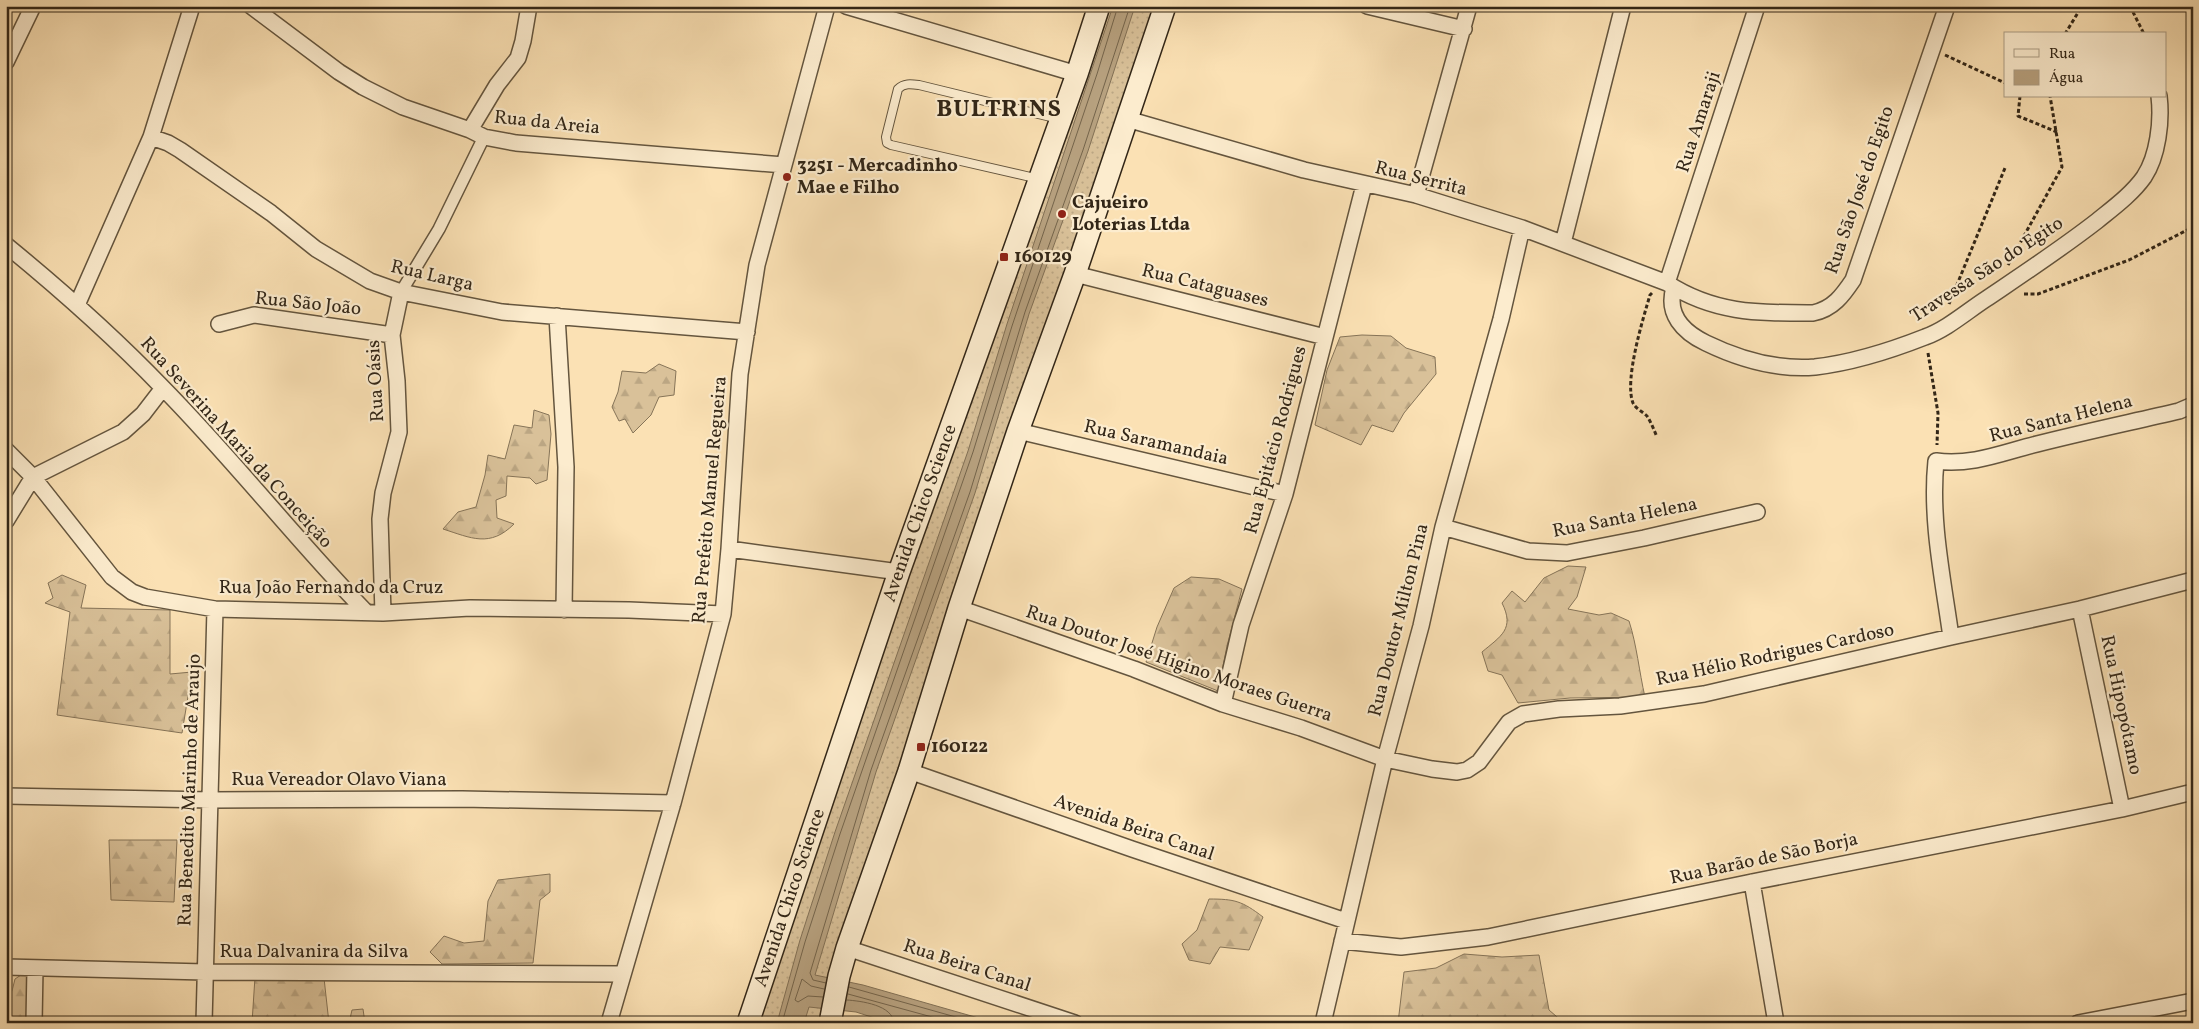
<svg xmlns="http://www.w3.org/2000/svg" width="2199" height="1029" viewBox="0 0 2199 1029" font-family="Vollkorn,serif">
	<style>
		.grass { fill: url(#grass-dots); stroke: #867458 }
		.forest { fill: url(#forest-firs); stroke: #867458 }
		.water { fill: #b7a17f; stroke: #827055 }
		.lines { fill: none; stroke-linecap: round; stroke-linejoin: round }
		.shore { stroke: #74644b; stroke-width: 1 }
		.service-casing { stroke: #64553e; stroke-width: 10 }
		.pedestrian-casing { stroke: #64553e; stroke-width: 14 }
		.minor-casing { stroke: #64553e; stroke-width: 18 }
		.secondary-casing { stroke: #322617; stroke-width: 24 }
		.path { stroke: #322617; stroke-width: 3; stroke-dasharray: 4 2.5; stroke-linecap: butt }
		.service { stroke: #fcecce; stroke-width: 8 }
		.pedestrian { stroke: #fcecce; stroke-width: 11 }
		.minor { stroke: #fcecce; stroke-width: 15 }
		.secondary { stroke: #fcecce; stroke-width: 21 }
		.poi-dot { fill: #8f2418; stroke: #fcecce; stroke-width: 2 }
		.labels { text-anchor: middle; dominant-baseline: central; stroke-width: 4.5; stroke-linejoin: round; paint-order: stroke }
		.street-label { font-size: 19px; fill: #322617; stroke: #fcecce }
		.poi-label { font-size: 19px; font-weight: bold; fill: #322617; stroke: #fcecce; text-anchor: start }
		.district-label { font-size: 24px; font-weight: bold; letter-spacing: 1px; fill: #322617; stroke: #fcecce }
	</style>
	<defs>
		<pattern id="grass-dots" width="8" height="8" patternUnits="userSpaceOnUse" patternTransform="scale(1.25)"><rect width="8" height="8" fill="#d9c199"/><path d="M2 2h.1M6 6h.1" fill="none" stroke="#bba683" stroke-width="1.8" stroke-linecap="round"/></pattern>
		<pattern id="forest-firs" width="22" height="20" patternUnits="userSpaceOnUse" patternTransform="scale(1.25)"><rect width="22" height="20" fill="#d9c199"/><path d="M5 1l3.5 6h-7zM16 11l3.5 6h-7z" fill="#bba683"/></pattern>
	</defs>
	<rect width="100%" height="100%" fill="#fbe1b4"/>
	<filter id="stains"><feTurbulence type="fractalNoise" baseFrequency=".004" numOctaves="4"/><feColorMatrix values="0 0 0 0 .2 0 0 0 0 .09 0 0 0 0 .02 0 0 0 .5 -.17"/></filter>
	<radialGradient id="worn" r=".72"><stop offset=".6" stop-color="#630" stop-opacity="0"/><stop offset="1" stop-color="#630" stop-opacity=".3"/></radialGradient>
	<path class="grass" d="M1106,6H1158L820,1023H753Z"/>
	<path class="forest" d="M1362,335L1391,336L1406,348L1435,357L1436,374L1404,413L1393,432L1372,425L1361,445L1315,425L1327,370L1340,337Z
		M659,364L676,371L674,395L659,397L651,415L633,433L625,419L619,421L612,407L618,392L622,371L646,373Z
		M534,410L549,415L551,434L547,480L536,484L530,478L507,476L506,496L496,500L497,518L514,524C490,548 471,538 443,529L458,512L476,507L485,475L488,455L505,459L514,425L532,428Z
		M1568,566L1586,567L1577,597L1568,609L1599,615L1611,613L1629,621C1637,646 1639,671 1645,697L1570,698L1518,703L1502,675L1488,671L1482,652C1501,636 1515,629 1502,603L1512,591L1525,602L1544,578Z
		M62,575L86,585L81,608L170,610V674L192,672L182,733L57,715L70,612L45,603L53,598L48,583Z
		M1191,577L1219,579L1242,589L1227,646L1218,691L1146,662L1157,627L1174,588Z
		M109,840H177L174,902L111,900Z
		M550,874V892L540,900L533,963L442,964L430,952L444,936L464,943L484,941L488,901L498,880Z
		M1209,899C1235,899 1242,901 1263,917L1249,950L1220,947L1210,964L1189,960L1182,944L1197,930Z
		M1464,954L1502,957L1539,955L1549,1010L1564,1023H1398L1404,972L1436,968Z
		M24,973L29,978L28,1023H6V999L12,991L15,979Z
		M255,977L324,978L329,1023H252Z
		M363,1009L365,1023H349L352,1010Z"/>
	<path class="water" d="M1113,6H1135L1088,151L1029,314L975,493L876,772L815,975L863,985L996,1023H890L856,1012L809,1007L804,1023H777L800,940L835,832L968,451L1007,324Z"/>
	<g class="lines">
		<path class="shore" d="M826,983L813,980L810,973L871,770L970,492L1025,312L1083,150L1130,6
			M849,987L977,1023
			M848,994L954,1023
			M823,997L808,996L798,1002L795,1000L802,979L811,986L824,989
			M847,1000C861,1001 893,1005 894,1023
			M782,1023L805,942L840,834L973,452L1012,326L1097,74L1118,6"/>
		<g class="service-casing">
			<path id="service" d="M1039,179L891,145L887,143L886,137L898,89C904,83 911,84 919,85L1059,119"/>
		</g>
		<g class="pedestrian-casing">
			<path id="pedestrian" d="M401,292L439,229L484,137"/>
		</g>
		<g class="minor-casing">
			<path id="minor" d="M251,6L339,72L363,87L403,107L470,130L484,137L516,143L784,165
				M846,6L1077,74
				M1367,6L1464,29
				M6,62L33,6
				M1127,119L1304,170L1416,195L1522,228L1667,283L1757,6
				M470,130L497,85L518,58L523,41L529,6
				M151,137L168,143L180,150L271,213L316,249L370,281L401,292L502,312L747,332
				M1416,195L1469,6
				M1563,243L1623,6
				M6,245C61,290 114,337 163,388C234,460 296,540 366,612
				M1075,274L1325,337
				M1667,283C1715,314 1759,313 1813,313C1833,309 1843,295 1853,280L1947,6
				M1674,288C1666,314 1683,332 1706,343C1739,359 1778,370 1815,367C1850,363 1892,350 1925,337C1947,329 1966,312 1986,299C2023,274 2061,249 2097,221C2113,208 2132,194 2144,177C2158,156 2162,121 2159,96
				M77,305L151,137L192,6
				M557,316L566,467L564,610
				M219,324L254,315L392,335
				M1018,431L1285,494
				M6,450L33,477L112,577L132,592L145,597L215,609L383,613L470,608L629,610L723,614
				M6,521L33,477L123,432L143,414L163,388
				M1443,527L1528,551L1567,553L1644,538L1757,512
				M729,549L899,572
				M959,608L1134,669L1223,704L1301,728L1385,759L1432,769L1457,772L1467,770L1479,762L1509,722L1523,714L1559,709L1620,706L1704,694L1951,637L2080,609L2193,580
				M2080,609L2122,809
				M383,613L380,519L383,493L399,432L397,381L392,335L401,292
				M1951,637C1943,579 1930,519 1936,461C1972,466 2004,452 2037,444C2084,432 2132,422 2179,411L2193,405
				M1223,704L1241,625L1285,494L1364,185
				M909,771L1132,849L1346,921
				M6,796L211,800L462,799L673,803
				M1752,882L1776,1023
				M1342,941L1401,947L1488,937L1752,882L2122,809L2193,792
				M847,948L1075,1023
				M6,967L205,972L622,974
				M34,1023L35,968
				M204,1023L215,609
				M609,1023L673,803L723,614L729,549L740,374L757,265L827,6
				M1323,1023L1385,759L1421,626L1443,527L1501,319L1522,228
				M2078,1023L2193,1001"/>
		</g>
		<g class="secondary-casing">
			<g id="secondary">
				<path id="s1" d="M748,1023L899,572L1077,74L1099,6"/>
				<path d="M830,1023L839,976L847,948L909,771L959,608L1018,431L1075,274L1165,6"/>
			</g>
		</g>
		<path class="path" d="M2130,6L2144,34
			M2065,34L2082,6
			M1945,55L2005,83
			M2020,96L2018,116L2057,132
			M2008,265L2062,167L2050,96
			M1652,293L1650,295C1643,319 1624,380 1633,403C1635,408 1643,412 1647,416C1651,422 1654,430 1657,437
			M2024,294H2038L2129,260L2193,227
			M1949,304L2005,168
			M1928,353L1938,413L1937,445"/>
		<use href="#service" class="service"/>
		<use href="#pedestrian" class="pedestrian"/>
		<use href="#minor" class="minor"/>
		<use href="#secondary" class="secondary"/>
	</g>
	<g class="poi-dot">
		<circle cx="787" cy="177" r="5"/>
		<circle cx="1062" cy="214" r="5"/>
		<rect x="999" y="252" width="10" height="10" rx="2.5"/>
		<rect x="916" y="742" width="10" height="10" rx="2.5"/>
	</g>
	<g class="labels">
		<g class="street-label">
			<text transform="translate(1699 122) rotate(-72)">Rua Amaraji</text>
			<text transform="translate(547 123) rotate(6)">Rua da Areia</text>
			<text transform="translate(1421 179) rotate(14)">Rua Serrita</text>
			<text transform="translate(1860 190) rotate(-71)">Rua São José do Egito</text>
			<text transform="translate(1987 270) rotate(-33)">Travessa São do Egito</text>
			<text transform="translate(432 276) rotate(13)">Rua Larga</text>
			<text transform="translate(1205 286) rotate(14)">Rua Cataguases</text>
			<text transform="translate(308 304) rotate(6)">Rua São João</text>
			<text transform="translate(376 381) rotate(-93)">Rua Oásis</text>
			<text transform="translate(2061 419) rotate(-14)">Rua Santa Helena</text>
			<text transform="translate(1276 440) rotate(-75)">Rua Epitácio Rodrigues</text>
			<text transform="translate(236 443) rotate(48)">Rua Severina Maria da Conceição</text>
			<text transform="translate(1156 443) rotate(13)">Rua Saramandaia</text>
			<text transform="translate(710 500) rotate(-85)">Rua Prefeito Manuel Regueira</text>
			<text stroke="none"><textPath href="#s1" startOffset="538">Avenida Chico Science</textPath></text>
			<text transform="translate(1625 518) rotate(-11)">Rua Santa Helena</text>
			<text x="331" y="588">Rua João Fernando da Cruz</text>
			<text transform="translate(1399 620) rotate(-76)">Rua Doutor Milton Pina</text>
			<text transform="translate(1775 655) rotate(-12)">Rua Hélio Rodrigues Cardoso</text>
			<text transform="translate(1179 664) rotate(19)">Rua Doutor José Higino Moraes Guerra</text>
			<text transform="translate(2121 705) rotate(78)">Rua Hipopótamo</text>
			<text x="339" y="780">Rua Vereador Olavo Viana</text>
			<text transform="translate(190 790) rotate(-88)">Rua Benedito Marinho de Araujo</text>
			<text transform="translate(1134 828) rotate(19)">Avenida Beira Canal</text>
			<text transform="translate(1764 859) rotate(-12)">Rua Barão de São Borja</text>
			<text stroke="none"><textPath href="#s1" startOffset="132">Avenida Chico Science</textPath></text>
			<text x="314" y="952">Rua Dalvanira da Silva</text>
			<text transform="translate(967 966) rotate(18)">Rua Beira Canal</text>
		</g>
		<g class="poi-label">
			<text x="797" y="166">3251 - Mercadinho<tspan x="797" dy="22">Mae e Filho</tspan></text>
			<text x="1072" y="203">Cajueiro<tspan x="1072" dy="22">Loterias Ltda</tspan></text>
			<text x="1014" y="257">160129</text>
			<text x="931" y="747">160122</text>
		</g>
		<g class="district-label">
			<text x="999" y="110">BULTRINS</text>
		</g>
	</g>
	<rect width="2199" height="1029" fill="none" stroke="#fbe1b4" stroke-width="25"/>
	<rect x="8" y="8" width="2184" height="1014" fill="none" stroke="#322617" stroke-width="2.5"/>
	<rect x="12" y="12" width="2174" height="1004" fill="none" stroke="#322617"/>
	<rect x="2004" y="32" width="162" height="65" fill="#fcecce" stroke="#ab9d85"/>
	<rect x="2014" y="49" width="25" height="8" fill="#fcecce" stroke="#ab9d85"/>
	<text x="2049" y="58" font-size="15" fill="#322617">Rua</text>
	<rect x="2014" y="70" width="25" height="15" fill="#b7a17f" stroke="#ab9d85"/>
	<text x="2049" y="82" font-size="15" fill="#322617">Água</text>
	<rect width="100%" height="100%" filter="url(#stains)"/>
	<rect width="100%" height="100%" fill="url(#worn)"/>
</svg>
